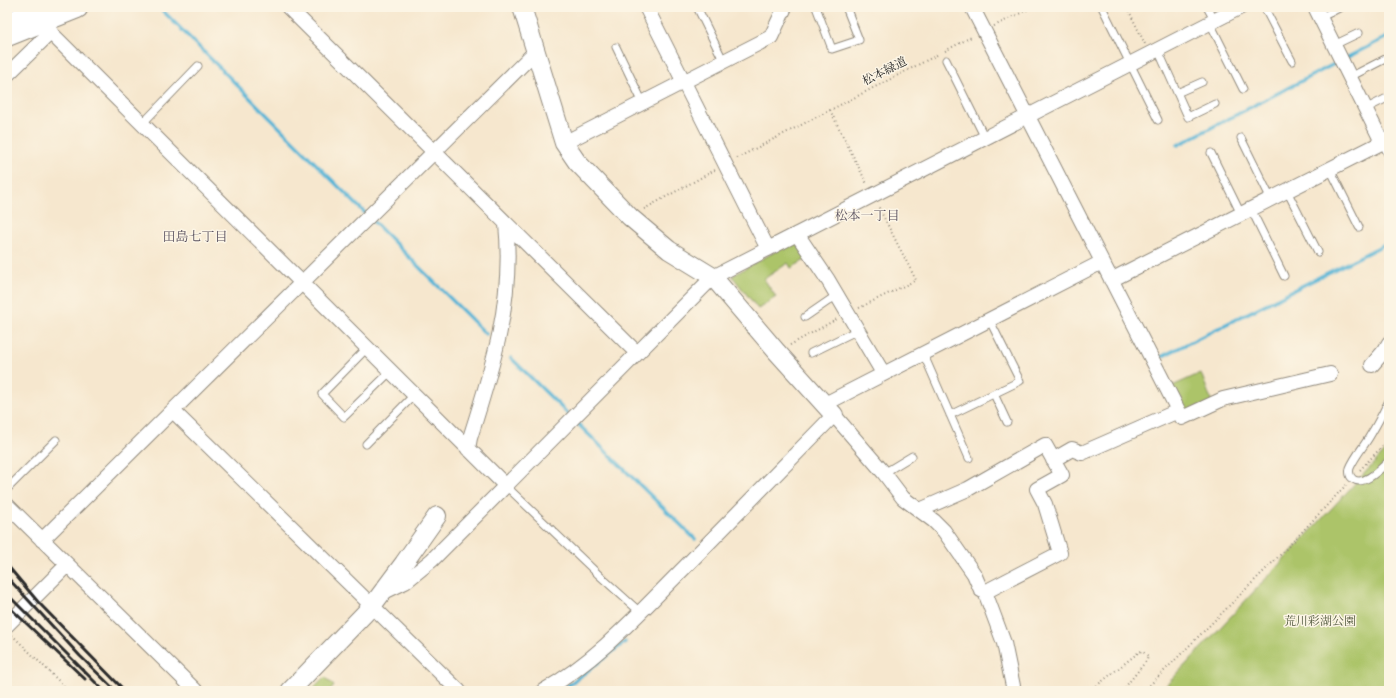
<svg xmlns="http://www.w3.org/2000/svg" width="1396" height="698" viewBox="0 0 1396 698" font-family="'Old Standard TT','Noto Serif JP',serif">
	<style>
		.green { fill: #acc469; stroke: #6c784a }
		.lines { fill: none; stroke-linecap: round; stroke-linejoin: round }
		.stream { stroke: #58b5d6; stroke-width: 3.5 }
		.service-casing { stroke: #90897c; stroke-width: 9 }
		.minor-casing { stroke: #90897c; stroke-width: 16 }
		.tertiary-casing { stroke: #90897c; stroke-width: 20 }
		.trunk-casing { stroke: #90897c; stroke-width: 24 }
		.motorway-casing { stroke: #90897c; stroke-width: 24 }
		.path { stroke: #90897c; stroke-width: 2; stroke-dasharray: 1 3; stroke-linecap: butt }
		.service { stroke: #fff; stroke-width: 7 }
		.minor { stroke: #fff; stroke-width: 14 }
		.tertiary { stroke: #fff; stroke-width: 18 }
		.trunk { stroke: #fff; stroke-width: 22 }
		.motorway { stroke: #fff; stroke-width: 22 }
		.rail { stroke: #2b2b2b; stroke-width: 3 }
		.labels { text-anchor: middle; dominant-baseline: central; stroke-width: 3; stroke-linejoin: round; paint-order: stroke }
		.street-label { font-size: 12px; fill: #2b2b2b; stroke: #fcf5e5 }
		.park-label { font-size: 12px; fill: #52593e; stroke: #fcf5e5 }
		.neighbourhood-label { font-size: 13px; fill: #5a5260; stroke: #fcf5e5 }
	</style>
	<rect width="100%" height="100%" fill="#fcf5e5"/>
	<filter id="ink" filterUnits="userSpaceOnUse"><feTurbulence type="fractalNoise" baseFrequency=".025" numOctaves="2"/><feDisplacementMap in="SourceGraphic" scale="8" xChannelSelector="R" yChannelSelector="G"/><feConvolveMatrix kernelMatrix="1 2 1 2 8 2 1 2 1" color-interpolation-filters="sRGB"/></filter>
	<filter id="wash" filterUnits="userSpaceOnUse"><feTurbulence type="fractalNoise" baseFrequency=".012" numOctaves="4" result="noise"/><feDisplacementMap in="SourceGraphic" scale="16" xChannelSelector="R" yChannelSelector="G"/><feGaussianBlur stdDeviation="0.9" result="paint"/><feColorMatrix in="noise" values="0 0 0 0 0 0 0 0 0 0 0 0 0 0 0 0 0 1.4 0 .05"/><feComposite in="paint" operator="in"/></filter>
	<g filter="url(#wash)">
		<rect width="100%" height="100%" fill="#f6e7ce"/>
		<path class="green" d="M796,242L807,259L791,268L788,263L764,279L776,297L758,309L732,276L790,243Z
			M1201,373L1212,403L1182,415L1168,388Z
			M1389,447V691H1161Z
			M325,677L334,686L330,691L312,690Z"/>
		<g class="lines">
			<path class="stream" d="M159,7L367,215
				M1344,59L1389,36
				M1178,145L1338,62
				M371,219L486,334
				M511,358L570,416
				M1157,359L1389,242
				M574,420L695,539
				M561,691L625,642"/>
		</g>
	</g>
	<g filter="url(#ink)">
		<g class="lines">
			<g class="service-casing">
				<path id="service" d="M697,7L724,62
					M816,7L832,49L859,40L846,7
					M1102,7L1158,120
					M1207,7L1212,16L1210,23L1243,89
					M1264,7L1292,61
					M1320,18L1341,7
					M1334,45L1359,33
					M616,47L643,103
					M1158,50L1188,117L1215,104
					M946,60L985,138
					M1350,77L1389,57
					M1177,93L1202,82
					M1365,109L1387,98
					M143,123L198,66
					M1241,138L1271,199
					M1382,142L1389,156
					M1211,153L1241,214
					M1330,169L1359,227
					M1287,191L1318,252
					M1251,209L1284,276
					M805,317L837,295
					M367,348L322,394L344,417L391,371
					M811,353L858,330
					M923,353L969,458
					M994,394L1007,422
					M1389,401C1383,412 1378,423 1371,434C1365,445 1355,456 1350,468C1349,472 1349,476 1353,479C1364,487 1381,468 1389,461
					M950,415L1020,381L989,319
					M366,444L414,395
					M884,473L912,456
					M506,486L600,576L640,612
					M7,489L56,440"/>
			</g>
			<g class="minor-casing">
				<path id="minor" d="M288,7L637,353
					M646,7L768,249
					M972,7L1182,418L1223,399L1330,374
					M1315,7L1382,142
					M40,22L506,486
					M7,75L51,32
					M564,143L771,37L785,7
					M797,234L828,280L883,373
					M1111,280L1389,139
					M1372,365L1385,350L1389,343
					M825,404L1102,262
					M173,411L459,691
					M468,449L470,438C493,366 514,300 506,224
					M1053,460L1072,449L1082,453L1178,411
					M7,505L196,691
					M920,510L968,489L1045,445L1062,475L1037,489L1045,504L1060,553L985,592
					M42,540L536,51
					M382,593L405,582L432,560L713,277L1241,7
					M7,625L67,565
					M543,691C598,660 640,612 684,568C734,517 784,466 834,415L884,473L903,498L934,521L944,531L974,574L981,590L985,592L1004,643L1014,691"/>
			</g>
			<g class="tertiary-casing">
				<path id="tertiary" d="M522,7L564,143L577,162L630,217L669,250L713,277L777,352L834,415
					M290,691L372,606L404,563L437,516"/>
			</g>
			<g class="trunk-casing">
				<path id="trunk" d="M7,35L77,7"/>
			</g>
			<g class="motorway-casing">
				<path id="motorway" d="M7,24L49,7"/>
			</g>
			<path class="path" d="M1127,7L1145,44
				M994,26L1033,7
				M945,51L973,36
				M830,110L867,184
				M737,158L939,54
				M644,209L715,170
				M859,308L916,280L878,206
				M790,345L837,319
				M1360,470L1389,439
				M12,635L69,691
				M1090,691L1139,652L1142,651L1148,656L1147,660L1122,691
				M1144,691L1286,549L1346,485"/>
			<use href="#service" class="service"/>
			<use href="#minor" class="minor"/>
			<use href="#tertiary" class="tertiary"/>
			<use href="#trunk" class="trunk"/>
			<use href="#motorway" class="motorway"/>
			<path class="rail" d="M7,565L39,603L125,691
				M7,577L80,656L116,691
				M7,594L104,691
				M7,605L85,679"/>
		</g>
	</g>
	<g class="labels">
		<g class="street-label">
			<text transform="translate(885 72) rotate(-27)">松本緑道</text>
		</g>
		<g class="park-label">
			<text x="1320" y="622">荒川彩湖公園</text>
		</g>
		<g class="neighbourhood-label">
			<text x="867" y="216">松本一丁目</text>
			<text x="195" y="237">田島七丁目</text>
		</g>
	</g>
	<rect width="1396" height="698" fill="none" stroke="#fcf5e5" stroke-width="24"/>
</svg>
